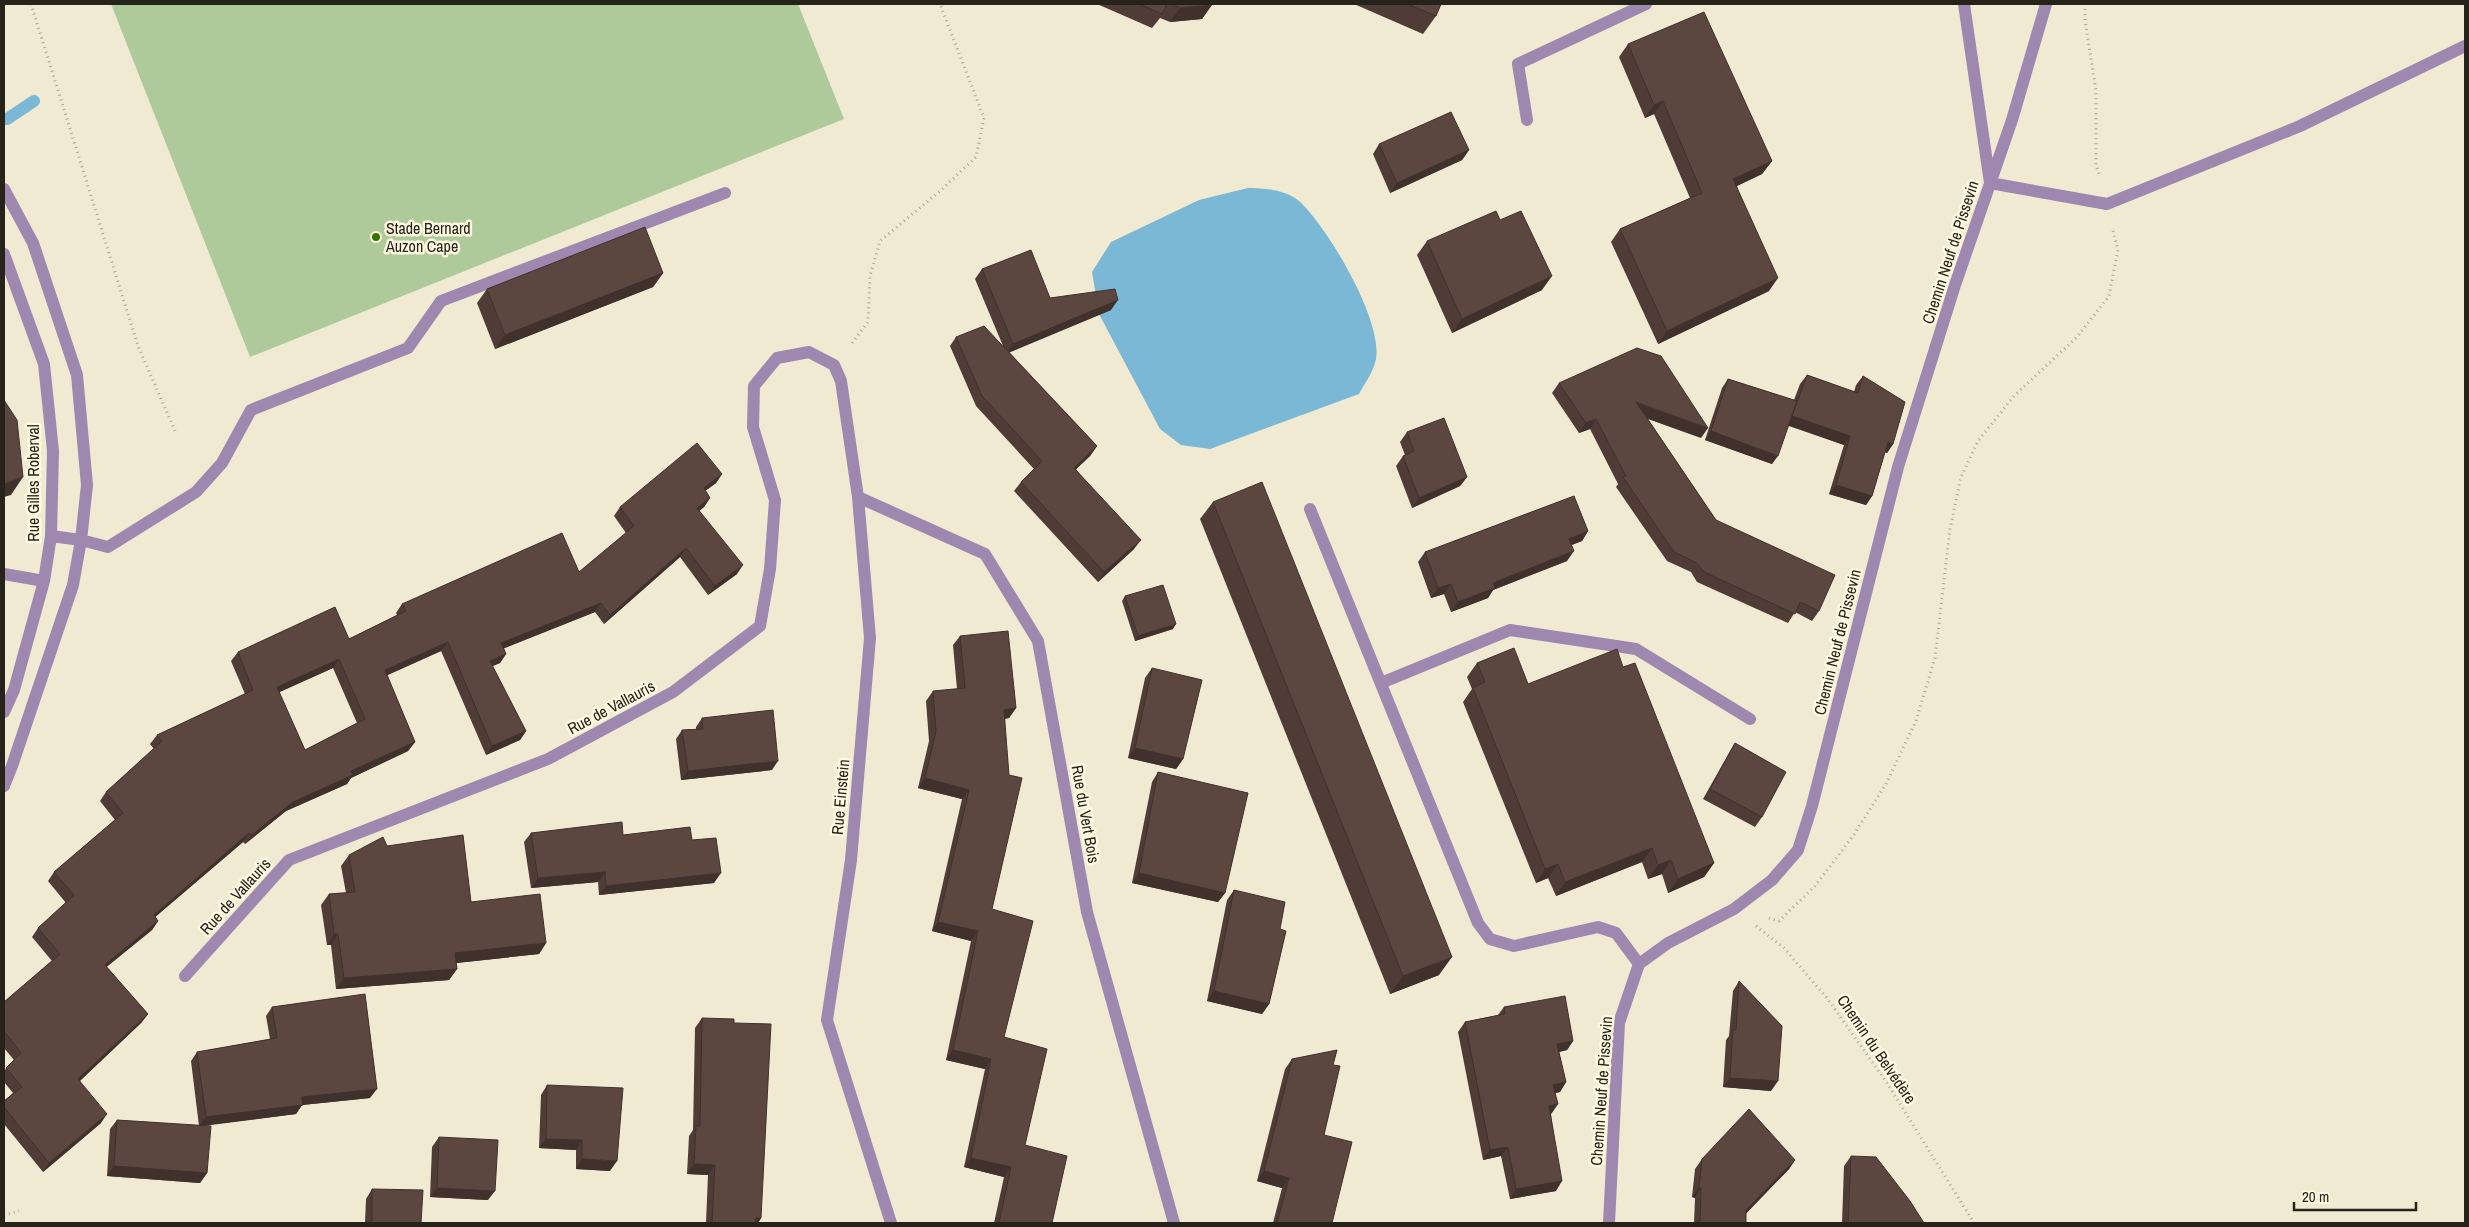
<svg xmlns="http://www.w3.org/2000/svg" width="2469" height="1227" viewBox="0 0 2469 1227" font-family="'Archivo Narrow',sans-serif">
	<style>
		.green { fill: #aec99a }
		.water { fill: #7bb8d5 }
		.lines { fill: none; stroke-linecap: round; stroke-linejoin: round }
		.stream { stroke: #7bb8d5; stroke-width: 12 }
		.path { stroke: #aaa592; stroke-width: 3; stroke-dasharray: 1 4; stroke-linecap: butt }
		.minor { stroke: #9e88af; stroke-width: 12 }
		.wall { fill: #4f3c37; fill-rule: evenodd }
		.shaded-wall { fill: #40312d }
		.building { fill: #5c4640; stroke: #40312d; fill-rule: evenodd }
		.poi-dot { fill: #3a7200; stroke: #fdf8df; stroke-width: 2 }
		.labels { text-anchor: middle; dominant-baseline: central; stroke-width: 5; stroke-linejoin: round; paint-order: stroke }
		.poi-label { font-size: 16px; fill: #25231a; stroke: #fdf8df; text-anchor: start }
		.street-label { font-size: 16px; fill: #25231a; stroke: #fdf8df }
	</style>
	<rect width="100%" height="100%" fill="#f0ead2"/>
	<path class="green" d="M111,4H798L844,119L250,357Z"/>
	<path class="water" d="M1248,188C1264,188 1287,190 1299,201C1327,226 1387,326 1375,363C1372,374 1364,384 1359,394L1210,449L1181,445L1160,429L1099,314L1092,272L1111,242L1199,200Z"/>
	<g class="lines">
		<path class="stream" d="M7,119L34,101"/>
		<path class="path" d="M31,4L138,346L176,433
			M2085,4V20L2096,91V165L2099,174
			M852,343L868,322L870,276L880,241L940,191L976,157L984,118L940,4
			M1769,918L1779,921L1815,886L1853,836L1886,784L1916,721L1935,658L1950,529L1961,477L1978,441L2014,396L2077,337L2109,296L2118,250L2113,231
			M1756,926L1784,948L1827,998L1887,1083L1974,1223
			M4,1215L19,1211"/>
		<path class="minor" d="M1964,4L1990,183L2107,204L2300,126L2465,46
			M1527,120L1518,64L1646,4
			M4,189L33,243L77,375L87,485L81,540L73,585L12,766L4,786
			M4,254L44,364L53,451L51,536L44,581L14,690L4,712
			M858,497L985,554L1038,641L1087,912L1174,1223
			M1310,509L1478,923L1490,939L1514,946L1598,927L1616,933L1639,964
			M51,536L81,540L108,547L196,492L222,463L251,410L408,348L441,301L725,193
			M4,574L44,581
			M1381,683L1510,630L1636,649L1750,719
			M185,976L289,860L548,759L673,692L760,626L770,569L775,500L753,427L754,386L777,358L809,352L834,365L841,381L858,497L870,638L851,860L827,1020L891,1223
			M1609,1223L1619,1023L1639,964L1668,943L1734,909L1772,880L1798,850L1812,806L1898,467L1955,285L2012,120L2046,4"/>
	</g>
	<path class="wall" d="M1097,4H1212L1202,19L1170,22L1160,18L1152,28Z
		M1354,4H1441L1436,16L1423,34Z
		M1628,44L1772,161L1762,174L1737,186L1769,291L1658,344L1611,242L1620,229L1690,198L1654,114L1645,118L1619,57Z
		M1379,144L1469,150L1462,160L1390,193L1373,154Z
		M1500,220L1542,290L1452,333L1417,255L1427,241Z
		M982,269L1050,298L1111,310L1009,352L1097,446L1090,456L1076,469L1134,549L1098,582L1014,491L1021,482L1034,469L976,406L950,346L956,337L1003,346L975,279Z
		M663,273L653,287L495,349L477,303L487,289Z
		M1807,375L1854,392L1856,385L1863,376L1893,444L1887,453L1885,452L1872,496L1866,505L1829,494L1844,445L1789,425L1772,464L1705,440L1722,388L1728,379L1794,400L1800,384Z
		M1559,383L1701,438L1648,419L1716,520L1819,611L1812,621L1795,612L1788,623L1697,582L1691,572L1667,561L1616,487L1618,484L1590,429L1579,433L1552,393Z
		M1407,432L1467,477L1460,486L1412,508L1396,466L1403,456L1405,455L1400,442Z
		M722,474L716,483L705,491L710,498L704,507L699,511L737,574L708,595L680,557L604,624L595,612L504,648L506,654L500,663L492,666L526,731L520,740L486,755L441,651L387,675L415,742L408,751L351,778L347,784L286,811L245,844L243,842L155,917L158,921L152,930L106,967L148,1014L141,1023L80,1081L101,1123L43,1172L4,1124V1101L13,1093L4,1082V1071L14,1060L4,1048V1002L52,961L32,937L38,928L66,903L48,881L54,872L115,820L100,801L106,792L154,749L150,744L157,735L245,694L231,661L238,652L349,639L397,615L396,613L402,604L579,572L626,533L614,516L620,507ZM333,668L357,723L305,750L279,692Z
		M1213,502L1439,975L1390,994L1200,519Z
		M1588,531L1582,541L1572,545L1567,561L1493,590L1488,598L1451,612L1444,594L1431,598L1418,562L1425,552Z
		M1125,596L1173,629L1135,641L1122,601Z
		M960,636L1016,708L1009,718L1005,719L992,909L1004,1037L1025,1145L1052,1223H994L1004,1177L964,1167L985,1069L946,1060L971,941L932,931L962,799L918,788L929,741L926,701L933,691L957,689L953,645Z
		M1477,663L1528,684L1623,667L1714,863L1704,877L1668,893L1662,874L1648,879L1642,862L1556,896L1548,878L1536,883L1463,702L1472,689L1467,677Z
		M1152,668L1183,759L1176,769L1128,758L1145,678Z
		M702,718L772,770L681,780L676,739L682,730L696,729V727Z
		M1735,743L1762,817L1755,827L1703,799L1729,753Z
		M1158,772L1225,893L1218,902L1132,883L1152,782Z
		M531,833L623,835L692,840L714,883L599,895L598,882L531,888L524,842Z
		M387,846L471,902L546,943L539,954L456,963L457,969L449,980L336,989L331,945H327L321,905L329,894L346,893L341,866L349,855Z
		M1234,890L1280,929L1269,1004L1262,1014L1207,1001L1227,900Z
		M1739,981L1771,1091L1723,1087L1726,1040L1729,1036L1733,991Z
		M272,1007L370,1098L302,1105L296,1114L203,1126L207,1173L200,1183L107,1176L110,1129L117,1120L199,1126L191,1061L197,1052L270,1039L266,1016Z
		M1504,1007L1573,1041L1567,1050L1559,1052L1566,1082L1560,1092L1555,1093L1558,1104L1551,1114L1556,1191L1510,1199L1501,1156L1483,1160L1458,1032L1465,1022L1498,1015Z
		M702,1018L734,1023L761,1218L758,1223H706L708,1175L687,1174L689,1136L693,1130L695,1028Z
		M1292,1059L1333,1065L1324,1135L1332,1223H1273L1282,1188L1257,1181L1285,1069Z
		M547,1085L610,1171L576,1169V1150L539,1148L541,1095Z
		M439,1137L488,1200L430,1197L432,1147Z
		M1851,1156L1924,1223H1842L1844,1166Z
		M1702,1159L1795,1160L1789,1169L1746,1213V1223H1694L1695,1198L1692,1197L1695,1169Z
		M372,1189L421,1223H365L366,1199Z"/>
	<path class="shaded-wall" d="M1212,5L1202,19L1170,22L1180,8Z
		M1663,101L1654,114L1645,118L1654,105Z
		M1469,150L1462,160L1390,193L1397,183Z
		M1772,161L1762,174L1724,192L1733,179Z
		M663,273L653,287L495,349L505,335Z
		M1552,276L1542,290L1452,333L1462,319Z
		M1778,278L1769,291L1658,344L1667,331Z
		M1118,300L1111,310L1006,354L1013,344Z
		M1636,402L1708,428L1701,438L1630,412Z
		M1792,416L1850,436L1844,445L1786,425Z
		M1596,419L1590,429L1579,433L1586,423Z
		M1711,431L1778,456L1772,464L1705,440Z
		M1888,442L1893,444L1887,453L1882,451Z
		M1097,446L1090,456L1068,477L1074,468Z
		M722,474L716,483L697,497L704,488Z
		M23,477L11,495L4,497V484Z
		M1467,477L1460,486L1412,508L1419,498Z
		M1836,485L1872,496L1866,505L1829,494Z
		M710,498L704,507L691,517L697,508Z
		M1588,531L1582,541L1562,548L1569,539Z
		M1141,540L1134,549L1098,582L1104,572Z
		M686,548L680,557L604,624L610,615Z
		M1574,551L1567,561L1493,590L1488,598L1451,612L1458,602L1493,583Z
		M743,565L737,574L708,595L715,586Z
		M1451,584L1444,594L1431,598L1438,588Z
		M601,603L595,612L495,652L501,643Z
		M1176,624L1173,629L1135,641L1138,636Z
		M448,642L441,651L379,679L385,670Z
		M506,654L500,663L483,670L490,661Z
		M339,659L333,668L271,696L277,687Z
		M1016,708L1009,718L998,719L1004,710Z
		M526,731L520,740L486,755L492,746Z
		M415,742L408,751L351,778L347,784L286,811L245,844L252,835L293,802L351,771Z
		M1135,748L1183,759L1176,769L1128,758Z
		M778,761L772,770L681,780L688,771Z
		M925,778L969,790L962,799L918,788Z
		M249,833L243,842L147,924L154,915Z
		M1652,848L1642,862L1556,896L1565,882Z
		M1671,860L1662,874L1648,879L1658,865Z
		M1714,863L1704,877L1668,893L1678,879Z
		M1558,864L1548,878L1536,883L1545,869Z
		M605,872L598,882L531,888L538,878Z
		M721,873L714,883L599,895L606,886Z
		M1139,873L1225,893L1218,902L1132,883Z
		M158,921L152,930L98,974L105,965Z
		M938,922L978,931L971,941L932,931Z
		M334,934H338L331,945H327Z
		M546,943L539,954L447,964L455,953Z
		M1452,957L1439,975L1390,994L1403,976Z
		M457,969L449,980L336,989L344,978Z
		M1214,991L1269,1004L1262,1014L1207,1001Z
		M148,1014L141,1023L72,1088L78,1079Z
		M1573,1041L1567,1050L1550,1054L1557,1044Z
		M953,1050L991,1059L985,1069L946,1060Z
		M1730,1078L1778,1081L1771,1091L1723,1087Z
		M1566,1082L1560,1092L1547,1095L1553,1085Z
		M377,1089L370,1098L302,1105L296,1114L199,1126L206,1117L302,1097Z
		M1558,1104L1551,1114L1549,1106Z
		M107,1114L101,1123L43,1172L49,1163Z
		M546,1139L582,1140L576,1150L539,1148Z
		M1508,1147L1501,1156L1483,1160L1490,1150Z
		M971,1158L1011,1167L1004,1177L964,1167Z
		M582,1159L617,1161L610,1171L576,1169Z
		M1795,1160L1789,1169L1740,1220L1746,1210Z
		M694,1164L715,1165L708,1175L687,1174Z
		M114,1166L207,1173L200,1183L107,1176Z
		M1264,1171L1289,1178L1282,1188L1257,1181Z
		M1562,1181L1556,1191L1510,1199L1516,1189Z
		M1699,1187L1701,1188L1695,1198L1692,1197Z
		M437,1188L495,1191L488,1200L430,1197Z
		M756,1218H761L758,1223H752Z"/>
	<path class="building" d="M1139,4H1167L1162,14Z
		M1170,4H1212V5L1180,8Z
		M1407,4H1441L1436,16Z
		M1704,12L1772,161L1733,179L1778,278L1667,331L1620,229L1702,193L1663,101L1654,105L1628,44Z
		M1451,112L1469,150L1397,183L1379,144Z
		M1496,211L1500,220L1521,211L1552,276L1462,319L1427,241Z
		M645,227L663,273L505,335L487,289Z
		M1031,250L1050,298L1115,289L1118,300L1013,344L982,269Z
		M984,326L1097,446L1074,468L1141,540L1104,572L1021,482L1042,461L982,396L956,337Z
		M1637,348L1661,356L1708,428L1636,402L1716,520L1835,575L1819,611L1800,602L1795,614L1704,572L1697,563L1674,552L1623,477L1626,476L1596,419L1586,423L1559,383Z
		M1807,375L1858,393L1863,376L1905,402L1893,444L1888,442L1872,496L1836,485L1850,436L1792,416Z
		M1728,379L1797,401L1778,456L1711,431Z
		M4,400L17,420L23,477L4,484Z
		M1444,418L1467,477L1419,498L1403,456L1414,451L1407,432Z
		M697,443L722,474L704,488L710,498L697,508L743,565L715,586L686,548L610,615L601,603L501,643L506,654L490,661L526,731L492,746L448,642L385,670L415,742L351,771L353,775L293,802L252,835L249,833L154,915L158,921L105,965L148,1014L78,1079L107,1114L49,1163L4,1107V1101L22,1087L6,1068L21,1053L4,1031V1002L60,954L38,928L74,895L54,872L123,813L106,792L162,741L157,735L253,690L238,652L335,607L349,639L406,611L402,604L562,533L579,572L634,526L620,507ZM339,659L365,719L305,750L277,687Z
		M1262,482L1452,957L1403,976L1213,502Z
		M1574,496L1588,531L1569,539L1574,551L1493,583L1495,588L1458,602L1451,584L1438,588L1425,552Z
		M1163,585L1176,624L1138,636L1125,596Z
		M1008,631L1016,708L1004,710L1009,775L1022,778L992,909L1033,921L1004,1037L1047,1049L1025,1145L1067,1156L1052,1223H999L1011,1167L971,1158L991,1059L953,1050L978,931L938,922L969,790L925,778L936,731L933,691L965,688L960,636Z
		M1514,648L1528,684L1617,649L1623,667L1635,663L1714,863L1678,879L1671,860L1658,865L1652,848L1565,882L1558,864L1545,869L1473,688L1485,682L1477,663Z
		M1152,668L1202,680L1183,759L1135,748Z
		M773,710L778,761L688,771L682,730L703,729L702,718Z
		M1735,743L1786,772L1762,817L1710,789Z
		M1158,772L1248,793L1225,893L1139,873Z
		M622,822L623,835L690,827L692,840L716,838L721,873L606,886L605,872L538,878L531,833Z
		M463,835L471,902L540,894L546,943L455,953L457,969L344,978L338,934H334L329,894L355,892L349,855L383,837L387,846Z
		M1234,890L1285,902L1280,929L1286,931L1269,1004L1214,991Z
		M1739,981L1782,1026L1778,1081L1730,1078L1733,1030H1736Z
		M365,994L377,1089L302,1097L303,1105L206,1117L197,1052L277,1038L272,1007Z
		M1565,996L1573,1041L1557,1044L1566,1082L1553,1085L1558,1104L1549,1106L1562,1181L1516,1189L1508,1147L1490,1150L1465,1022L1505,1014L1504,1007Z
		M702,1018L734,1019V1023L771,1024L761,1218H756L755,1223H712L715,1165L694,1164L696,1126H700Z
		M1337,1050L1333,1065L1340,1066L1324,1135L1352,1142L1332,1223H1277L1289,1178L1264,1171L1292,1059Z
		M547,1085L623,1088L617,1161L582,1159V1140L546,1139Z
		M1749,1109L1795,1160L1746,1210V1223H1700L1701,1188L1699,1187L1702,1159Z
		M117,1120L211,1126L207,1173L114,1166Z
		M439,1137L498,1140L495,1191L437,1188Z
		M1851,1156L1876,1157L1910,1201L1924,1223H1848Z
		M372,1189L423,1190L421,1223H372Z"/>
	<circle class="poi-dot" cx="376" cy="237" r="5"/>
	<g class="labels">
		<g class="poi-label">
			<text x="386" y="228">Stade Bernard<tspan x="386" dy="18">Auzon Cape</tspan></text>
		</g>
		<g class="street-label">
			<text transform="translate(1950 252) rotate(-72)">Chemin Neuf de Pissevin</text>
			<text transform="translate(33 483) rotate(-90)">Rue Gilles Roberval</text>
			<text transform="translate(1837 642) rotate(-76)">Chemin Neuf de Pissevin</text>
			<text transform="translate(611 707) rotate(-28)">Rue de Vallauris</text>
			<text transform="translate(840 797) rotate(-85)">Rue Einstein</text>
			<text transform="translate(1086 814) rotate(80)">Rue du Vert Bois</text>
			<text transform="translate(235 896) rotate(-48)">Rue de Vallauris</text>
			<text transform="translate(1877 1049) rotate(56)">Chemin du Belvédère</text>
			<text transform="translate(1601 1091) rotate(-86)">Chemin Neuf de Pissevin</text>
		</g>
	</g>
	<rect width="2469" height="1227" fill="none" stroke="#25231a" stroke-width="10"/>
	<path d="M2294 1202v8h122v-8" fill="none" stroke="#25231a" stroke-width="2.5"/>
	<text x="2302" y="1202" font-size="15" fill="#25231a" stroke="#fdf8df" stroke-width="4" paint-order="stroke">20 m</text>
</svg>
